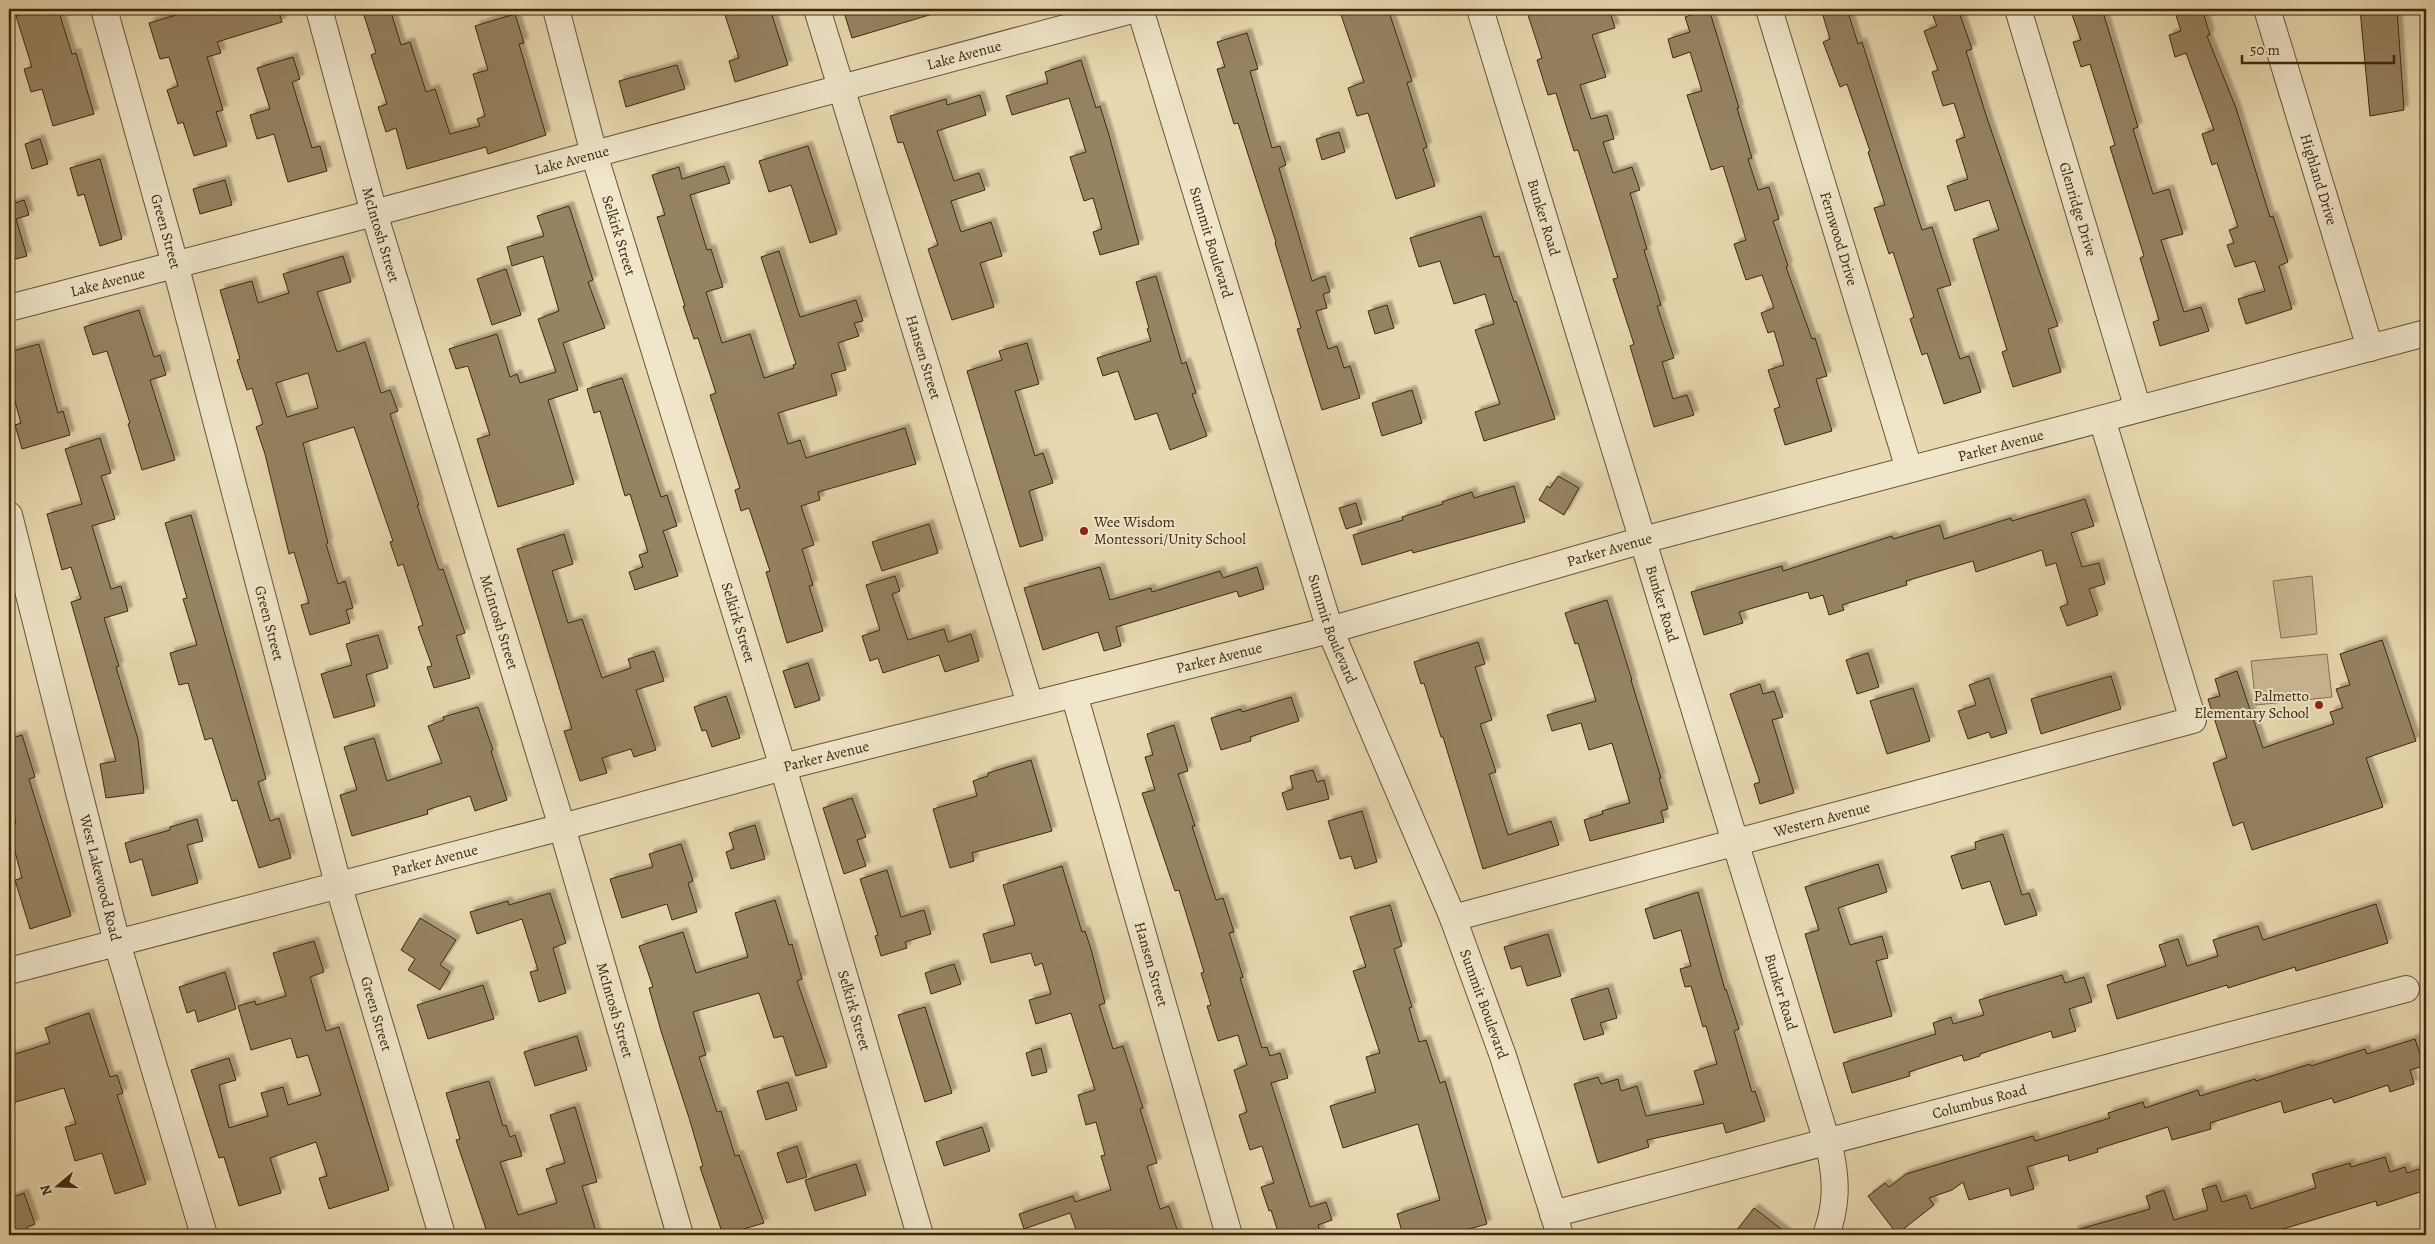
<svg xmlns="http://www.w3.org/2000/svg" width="2435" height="1244" viewBox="0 0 2435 1244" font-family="Alegreya,serif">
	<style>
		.green { fill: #cbba94; stroke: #847052 }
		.building { fill: #968362; stroke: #3e270f; fill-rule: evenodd; filter: url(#shadow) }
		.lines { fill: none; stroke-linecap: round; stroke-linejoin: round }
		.minor-casing { stroke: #685337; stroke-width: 28 }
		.minor { stroke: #f0e6cb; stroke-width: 26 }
		.poi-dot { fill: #8f2418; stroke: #f0e6cb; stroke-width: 2 }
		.labels { text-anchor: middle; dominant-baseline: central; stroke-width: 4; stroke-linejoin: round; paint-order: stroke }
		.street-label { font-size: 15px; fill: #3e270f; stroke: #f0e6cb }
		.poi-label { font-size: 15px; fill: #3e270f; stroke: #f0e6cb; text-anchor: start }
	</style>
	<defs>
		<filter id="shadow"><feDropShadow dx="4.5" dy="-4.5" stdDeviation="1" flood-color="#0004"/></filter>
	</defs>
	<rect width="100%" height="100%" fill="#e8d8af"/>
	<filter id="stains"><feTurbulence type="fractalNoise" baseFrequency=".004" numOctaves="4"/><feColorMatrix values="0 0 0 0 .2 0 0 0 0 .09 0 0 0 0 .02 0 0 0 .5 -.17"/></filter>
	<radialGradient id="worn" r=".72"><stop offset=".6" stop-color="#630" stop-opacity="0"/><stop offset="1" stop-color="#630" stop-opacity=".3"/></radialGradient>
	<path class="green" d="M2312,576L2317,634L2281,638L2273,581Z
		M2327,654L2332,697L2256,705L2251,661Z"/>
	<path class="building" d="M39,9H58L72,54L76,53L94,114L53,126L42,89L31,92L24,69L32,67L16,16Z
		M185,9H278L282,22L217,42L221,53L207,57L223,110L216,112L227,146L194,156L183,122L178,124L167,90L178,86L169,57L160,59L149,23L176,15L175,12Z
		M362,9H390L401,45L410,42L426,92L435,89L450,134L480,126L477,119L485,116L473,74L488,70L475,26L515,14L524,43L519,44L546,135L488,154L486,147L407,169L396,128L386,132L378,107L387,104L371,55L376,53Z
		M723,9H770L788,65L735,82L729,61L739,58Z
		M843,9H935L936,13L852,38Z
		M1339,9H1388L1412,81L1407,83L1427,147L1423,149L1435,186L1396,199L1368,113L1357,116L1348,88L1364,82Z
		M1526,9H1609L1615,28L1592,35L1606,77L1580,85L1591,119L1607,115L1614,139L1603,142L1613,173L1632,167L1640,190L1630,193L1647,249L1644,250L1661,305L1657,306L1674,358L1662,362L1673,399L1687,395L1694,415L1654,427L1630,346L1634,344L1613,279L1618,278L1595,204L1578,150L1574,151L1556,93L1548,95L1537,60L1542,58Z
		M1709,9L1739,108H1737L1752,158L1748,159L1758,190L1769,187L1779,219L1773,221L1788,266L1786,267L1812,339L1815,338L1827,376L1816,379L1832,431L1785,445L1774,409L1780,407L1768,370L1784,365L1774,331L1768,333L1761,313L1774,308L1762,275L1746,280L1734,244L1746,240L1723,166L1711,170L1687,95L1702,91L1690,52L1673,58L1668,39L1690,32L1685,17Z
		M1821,9H1847L1858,44L1862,42L1922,230L1932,227L1951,285L1937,289L1960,359L1969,356L1981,392L1944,404L1927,353L1922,355L1910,319L1914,317L1893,252L1889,254L1874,208L1885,205L1868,152L1870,151L1847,84L1840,87L1823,42L1830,39Z
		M1930,9H1958L1972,49L1966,51L1986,115L2058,326L2048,329L2061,372L2013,387L2002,352L2007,350L1973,239L1999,230L1989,200L1955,211L1947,186L1968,179L1956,140L1965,137L1954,103L1943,106L1932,72L1938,70L1924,31L1937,26Z
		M2070,9H2102L2138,127L2133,129L2153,194L2169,189L2183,234L2161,240L2184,312L2201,307L2209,331L2160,346L2153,322L2159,320L2140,258L2144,256L2110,147L2115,145L2090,64L2081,67L2073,42L2081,40Z
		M2174,9H2202L2210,35L2207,36L2236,108L2270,217L2273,216L2288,262L2279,266L2292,309L2246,324L2238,299L2265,291L2255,261L2235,267L2227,245L2234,243L2229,230L2238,227L2217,163L2212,165L2202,134L2214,130L2186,53L2175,57L2169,35L2181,31Z
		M2360,9H2397L2404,110L2370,116Z
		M1247,33L1258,69L1250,71L1272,148L1280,146L1286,165L1279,168L1312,281L1325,276L1330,292L1323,294L1327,308L1316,311L1328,349L1337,346L1344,368L1350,366L1360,398L1322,410L1297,329L1301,328L1275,243L1276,242L1238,123L1234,124L1217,69L1225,67L1217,42Z
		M293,57L300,79L292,82L312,148L320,146L327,171L288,182L274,134L257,139L250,115L270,109L257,68Z
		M1081,60L1096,108L1100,106L1109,135L1139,244L1100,255L1093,232L1102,229L1093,198L1084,201L1070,157L1086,152L1069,98L1012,115L1006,96L1048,83L1045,72Z
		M677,65L685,89L626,107L619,81Z
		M980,95L986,115L937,131L954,181L979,173L985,190L951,201L961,232L991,222L1002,256L980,263L994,307L952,320L928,249L938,245L903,142L898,143L890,116L946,99L947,105Z
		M1339,132L1345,152L1322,160L1316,139Z
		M40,139L48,164L32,169L25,144Z
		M808,146L837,234L810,243L791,185L769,192L759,161Z
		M100,159L122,239L100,246L84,194L78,196L70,168Z
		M724,166L730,183L690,195L707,250L711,249L723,287L706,292L722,343L750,334L764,378L794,368L793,365L796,364L761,257L779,251L800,317L856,300L863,321L854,323L859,336L838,343L846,370L831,374L837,395L778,413L788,444L800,440L806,458L905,428L916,464L818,492L820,500L801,506L814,545L802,549L813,585L809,586L823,631L787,643L766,572L770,571L749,508L741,511L735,490L740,488L710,395L716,393L698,338L694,339L683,306H685L657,217L665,215L652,175L679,167L682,179Z
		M225,180L232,205L200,214L193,189Z
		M24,200L29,215L16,219L27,256L9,261V205Z
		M569,206L593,280L588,282L605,328L563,343L578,390L548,400L574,484L498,507L477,439L490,435L468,366L456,369L449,349L497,334L510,377L517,374L520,383L556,372L538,319L559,311L543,256L512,266L507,247L544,236L537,216Z
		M1481,216L1494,257L1499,256L1514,302L1516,301L1555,419L1484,441L1475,412L1500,404L1475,330L1494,324L1485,294L1454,304L1440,261L1419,267L1410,238Z
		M343,256L351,282L317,292L337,352L365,342L381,393L390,390L398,411L390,414L419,505H417L439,570L443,569L465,633L456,636L470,678L434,688L427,667L432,666L418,627L423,625L403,564L398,566L390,542L393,541L354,427L303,443L328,543L326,544L338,584L345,581L353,608L346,610L350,623L310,635L301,605L309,603L294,552L289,554L265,454L256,427L263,424L252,388L247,390L237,360L240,359L220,290L252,281L258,303L289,293L283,274ZM308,373L318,408L287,417L276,383Z
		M506,269L521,315L492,325L477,279Z
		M1156,276L1182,364L1186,362L1196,393L1192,394L1207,436L1170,450L1157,413L1135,420L1118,371L1103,376L1097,358L1151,341L1147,329L1149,328L1136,282Z
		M1387,305L1394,328L1375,334L1368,311Z
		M139,310L154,357L160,355L166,375L150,380L175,460L142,470L128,424L130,423L107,351L93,355L84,327Z
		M1027,343L1039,384L1015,391L1035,456L1043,453L1053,483L1029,491L1043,540L1020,547L967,371L1002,360L999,351Z
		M39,344L58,413L63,411L70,435L22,449L15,425L21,423L9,380V352Z
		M622,378L661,497L667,495L677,526L663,531L678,576L635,590L629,572L643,567L639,555L648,552L630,494L625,496L600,411L594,413L587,389Z
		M1412,390L1422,423L1382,436L1372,403Z
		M100,438L111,473L101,476L115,519L92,526L111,589L121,586L128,611L104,618L119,666L116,667L138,739L144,793L106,798L100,764L116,761L71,602L81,599L71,567L62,570L47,514L82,504L65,449Z
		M1558,476L1579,488L1564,515L1539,500L1547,486L1550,488Z
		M1514,486L1525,522L1413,553L1412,550L1362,565L1353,535L1403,520L1402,517L1443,504L1442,502L1472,492L1474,498Z
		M2085,499L2094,526L2071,533L2082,567L2099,563L2105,584L2089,589L2098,615L2067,626L2060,607L2068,604L2056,563L2046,566L2042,550L1976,572L1973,561L1906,581L1907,585L1842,605L1844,610L1829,615L1823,595L1810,599L1808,592L1739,612L1743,623L1704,635L1691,592L1782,566L1783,571L1892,536L1893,539L1940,525L1944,539L2011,518L2012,521Z
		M1356,503L1362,524L1346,529L1339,508Z
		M191,515L266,779L258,782L270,821L279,818L291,858L259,868L237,800L232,801L212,738L205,740L188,683L179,685L170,653L197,645L183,599L187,598L165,523Z
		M929,524L938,553L882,571L872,542Z
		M564,534L573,564L552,571L568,623L582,619L602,678L631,668L628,659L654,651L664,681L636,690L656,750L634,757L631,749L602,758L607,773L580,781L564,731L572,729L517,549Z
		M1100,567L1110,600L1151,588L1152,592L1220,571L1223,578L1257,567L1264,589L1239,597L1237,591L1116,627L1121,646L1104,651L1098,632L1043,650L1024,588Z
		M895,576L900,591L892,594L908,640L944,629L948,642L971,634L979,661L945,672L939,655L883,673L878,658L870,661L862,636L880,630L866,585Z
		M1607,600L1632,680H1631L1661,778H1659L1668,809L1661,811L1664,822L1590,841L1584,820L1603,814L1602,811L1630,803L1612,743L1589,750L1581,723L1552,731L1547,715L1596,701L1578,643L1575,644L1565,613Z
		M378,635L388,668L366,675L375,706L334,718L321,674L352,665L346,644Z
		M2382,640L2416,741L2366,758L2383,807L2252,850L2243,822L2233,826L2213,763L2227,758L2208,699L2220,696L2215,679L2237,671L2263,748L2334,724L2330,712L2343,708L2336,689L2350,685L2340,654Z
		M1478,642L1485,664L1475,667L1492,720L1480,724L1496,772L1489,774L1508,835L1551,821L1559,845L1483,869L1443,737H1441L1424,683L1421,684L1414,662Z
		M1868,653L1879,687L1857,694L1846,660Z
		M808,663L820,700L795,708L783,671Z
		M2111,676L2121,709L2041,734L2031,699Z
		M1989,678L2007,733L1991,738L1989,732L1968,739L1958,711L1976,705L1969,685Z
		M1760,684L1763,694L1774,691L1783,717L1772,720L1794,793L1760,804L1754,784L1760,782L1730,694Z
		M1913,688L1930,741L1887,754L1870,701Z
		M726,696L740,738L712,747L706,730L702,731L694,707Z
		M1291,697L1299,721L1250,737L1251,741L1221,750L1211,718L1241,709L1242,712Z
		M478,707L493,750L491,751L507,800L475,811L470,796L427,810L428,814L352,836L340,795L357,790L344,747L374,738L387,781L442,763L428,726L444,720L443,717Z
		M1174,725L1188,771L1178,774L1195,826H1192L1216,900L1223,898L1234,932L1229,933L1243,977L1240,978L1262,1048L1267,1047L1270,1056L1280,1053L1288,1078L1271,1083L1310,1207L1326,1202L1332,1220L1318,1225L1321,1235H1279L1271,1210L1269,1211L1261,1187L1274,1183L1262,1146L1250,1150L1239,1115L1247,1112L1234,1070L1247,1065L1238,1035L1218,1041L1207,1006L1211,1005L1201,973L1204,972L1179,890L1175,891L1142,793L1155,790L1145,757L1153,755L1147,734Z
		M22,735L35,777L29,779L71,916L30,929L15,880L22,878L14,848L9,850V825L16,823L9,799V739Z
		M1031,760L1052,831L972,853L974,861L950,868L933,809L977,796L973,781L988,776V773Z
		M1313,770L1317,782L1324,780L1329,799L1287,810L1282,793L1293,789L1290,776Z
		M852,798L866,837L857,840L866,866L844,874L823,808Z
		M1362,811L1377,862L1355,869L1351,856L1340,859L1328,821Z
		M197,819L203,841L187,845L198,883L152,896L142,859L130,863L125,843L170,830V827Z
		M755,825L765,859L731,869L726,852L734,849L729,833Z
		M2003,834L2022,895L2029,893L2037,915L2005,925L1990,881L1962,889L1951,856L1976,849L1975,842Z
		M681,844L693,881L688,883L697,912L672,920L667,904L622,918L610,879L653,867L649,854Z
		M1878,864L1887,892L1838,908L1850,945L1882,936L1888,958L1876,961L1892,1016L1834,1033L1805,934L1819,930L1805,887Z
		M1062,866L1082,932L1085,931L1091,949L1105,1003L1099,1005L1113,1049L1123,1046L1143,1108L1140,1109L1157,1163L1147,1166L1160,1209L1169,1206L1179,1235H1078L1070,1213L1024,1229L1019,1214L1073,1196L1075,1202L1111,1190L1101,1156L1105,1155L1096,1122L1086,1125L1078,1095L1095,1090L1071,1013L1036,1024L1029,1000L1051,994L1042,963L1035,966L1031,953L991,963L983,934L1015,925L1003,885Z
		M887,870L901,917L924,910L931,934L905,942L907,948L881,956L875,936L878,935L860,879Z
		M1698,892L1725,990L1726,989L1739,1029L1734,1031L1752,1092L1755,1091L1765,1121L1726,1133L1723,1123L1647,1140L1649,1147L1598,1163L1574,1084L1598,1077L1601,1084L1618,1079L1621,1091L1637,1086L1646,1116L1704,1104L1694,1071L1717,1064L1706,1026L1703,1027L1691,986L1685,987L1680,969L1691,966L1681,930L1654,939L1645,909Z
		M550,893L566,943L553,948L566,993L539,1002L530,972L538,970L522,919L477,934L470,912L508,901L509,905Z
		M775,900L789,945L792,944L802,979L797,981L827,1067L796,1076L783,1036L774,1038L759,993L693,1012L706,1055L699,1057L717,1112L721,1111L735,1156L739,1155L764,1223L723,1235L700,1167L703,1166L690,1121L661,1031L649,988L653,987L639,946L683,932L696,973L748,957L735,913Z
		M2376,904L2388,943L2296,971L2295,967L2228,988L2227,985L2117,1019L2107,985L2166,966L2159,945L2178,939L2187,966L2218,956L2213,940L2258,926L2263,940Z
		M1390,905L1402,946L1394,949L1412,1007L1409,1008L1419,1042L1426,1040L1440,1083L1445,1081L1487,1224L1448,1235H1403L1397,1214L1440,1200L1418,1124L1343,1148L1330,1106L1376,1092L1366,1057L1380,1053L1353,971L1366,967L1350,917Z
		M420,918L456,940L440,965L450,972L440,990L408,970L415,959L401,950Z
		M1548,934L1561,976L1527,986L1521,966L1511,969L1504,947Z
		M314,941L324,972L310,977L326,1031L339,1027L389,1190L329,1209L319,1178L327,1176L316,1142L270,1158L281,1193L239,1206L224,1157L219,1158L191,1070L229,1058L236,1080L219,1085L229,1128L268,1116L261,1093L283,1087L288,1105L321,1095L308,1055L297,1058L291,1038L251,1050L238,1006L255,1001L256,1005L286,996L273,953Z
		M954,964L961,984L931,994L925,973Z
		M225,972L236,1009L198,1022L195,1010L187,1013L179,987Z
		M2062,975L2065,983L2084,977L2092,1002L2069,1009L2076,1031L2053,1038L2051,1031L1980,1054V1056L1964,1061L1962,1055L1909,1072L1910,1076L1852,1093L1843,1063L1936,1034L1933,1023L1951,1017L1953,1024L1984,1015L1979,1000Z
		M483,985L494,1019L428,1039L417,1005Z
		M1608,988L1617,1018L1600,1023L1604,1034L1584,1040L1571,999Z
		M925,1007L952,1093L925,1102L898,1015Z
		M89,1013L110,1077L117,1075L123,1093L117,1095L146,1184L115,1194L102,1153L75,1161L65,1127L76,1124L64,1088L9,1104V1056L50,1043L45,1028Z
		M577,1036L587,1070L535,1086L524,1052Z
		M2415,1039L2424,1066L2410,1070L2414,1084L2390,1092L2388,1085L2334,1103L2332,1098L2284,1113L2281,1101L2210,1123L2211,1129L2172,1140L2168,1127L2097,1149L2098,1152L2069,1161L2068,1155L2027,1167L2034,1189L2011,1196L2009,1188L1969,1200L1963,1182L1952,1190L1929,1198L1934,1205L1897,1234L1868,1196L1885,1183L1889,1187L1906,1174L2033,1136L2035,1141L2110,1118L2108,1113L2143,1102L2145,1108L2198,1090L2200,1096L2255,1079L2256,1081L2310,1064L2311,1066L2365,1049L2367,1054Z
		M1041,1048L1047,1072L1032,1076L1026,1053Z
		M489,1081L503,1126L506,1125L510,1137L515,1135L522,1156L500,1162L518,1215L557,1203L546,1169L565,1163L550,1115L575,1107L597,1182L582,1186L597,1235H488L456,1140L460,1139L446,1093Z
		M788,1082L797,1110L766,1120L757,1091Z
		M982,1127L990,1151L944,1166L936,1142Z
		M797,1146L807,1177L787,1183L777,1153Z
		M2385,1157L2390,1172L2405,1167L2407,1173L2426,1167V1190L2377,1206L2376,1201L2263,1235H2074L2073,1231L2150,1209L2146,1196L2164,1190L2174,1220L2208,1210L2202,1189L2216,1185L2222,1202L2246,1195L2251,1209L2316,1188L2312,1174L2350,1163L2351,1167Z
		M856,1164L866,1195L815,1211L805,1180Z
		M24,1193L35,1224L27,1227L28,1231L9,1235V1199Z
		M1754,1208L1789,1235H1733Z"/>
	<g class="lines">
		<g class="minor-casing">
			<g id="minor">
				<path id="s1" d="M104,9L175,264L338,884L442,1235"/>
				<path id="s2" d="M319,9L374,213L562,827L680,1235"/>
				<path id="s3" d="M556,9L594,154L783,767L920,1235"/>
				<path id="s4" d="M817,9L1030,704"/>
				<path id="s5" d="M1140,9L1330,630L1453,918L1503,1056L1560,1235"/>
				<path id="s6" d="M1480,9L1831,1155C1837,1184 1836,1208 1826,1235"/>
				<path id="s7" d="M1769,9L1909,469"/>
				<path id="s8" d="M2018,9L2138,409"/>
				<path id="s9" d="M2267,9L2370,348"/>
				<path id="s10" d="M9,308L374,213L1136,9"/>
				<path id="s11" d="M9,515L117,943L204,1235"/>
				<path id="s12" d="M1074,694L1229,1235"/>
				<path id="s13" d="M1453,918L2193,720L2102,419"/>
				<path id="s14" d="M9,971L562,827L783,767L1330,630L1643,540L2426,333"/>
				<path id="s15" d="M1553,1214L2406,989"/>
			</g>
		</g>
		<use href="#minor" class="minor"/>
	</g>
	<g class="poi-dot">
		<circle cx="1084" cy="531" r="5"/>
		<circle cx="2319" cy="705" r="5"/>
	</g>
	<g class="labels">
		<g class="street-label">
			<text stroke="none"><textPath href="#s10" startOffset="988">Lake Avenue</textPath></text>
			<text stroke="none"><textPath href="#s10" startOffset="582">Lake Avenue</textPath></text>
			<text stroke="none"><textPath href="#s9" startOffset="178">Highland Drive</textPath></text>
			<text stroke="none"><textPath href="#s8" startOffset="209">Glenridge Drive</textPath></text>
			<text stroke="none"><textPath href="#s6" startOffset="218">Bunker Road</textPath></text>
			<text stroke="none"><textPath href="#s1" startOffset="231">Green Street</textPath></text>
			<text stroke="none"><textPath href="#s2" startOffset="234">McIntosh Street</textPath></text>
			<text stroke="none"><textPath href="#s3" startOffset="235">Selkirk Street</textPath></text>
			<text stroke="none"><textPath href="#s7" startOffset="240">Fernwood Drive</textPath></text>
			<text stroke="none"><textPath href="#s5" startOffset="244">Summit Boulevard</textPath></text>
			<text stroke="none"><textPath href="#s10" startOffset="102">Lake Avenue</textPath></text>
			<text stroke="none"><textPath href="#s4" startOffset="364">Hansen Street</textPath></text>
			<text stroke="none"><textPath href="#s14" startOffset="2060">Parker Avenue</textPath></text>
			<text stroke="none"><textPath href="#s14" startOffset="1655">Parker Avenue</textPath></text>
			<text stroke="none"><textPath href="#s6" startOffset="622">Bunker Road</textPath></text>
			<text stroke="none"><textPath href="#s2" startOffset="639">McIntosh Street</textPath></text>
			<text stroke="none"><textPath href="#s3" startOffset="640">Selkirk Street</textPath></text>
			<text stroke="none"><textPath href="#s1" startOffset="636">Green Street</textPath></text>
			<text stroke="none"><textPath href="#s5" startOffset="649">Summit Boulevard</textPath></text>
			<text stroke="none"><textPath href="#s14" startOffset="1250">Parker Avenue</textPath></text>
			<text stroke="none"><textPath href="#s14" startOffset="845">Parker Avenue</textPath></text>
			<text stroke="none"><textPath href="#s13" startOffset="382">Western Avenue</textPath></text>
			<text stroke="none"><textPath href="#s14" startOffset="440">Parker Avenue</textPath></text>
			<text stroke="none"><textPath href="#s11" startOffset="374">West Lakewood Road</textPath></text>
			<text stroke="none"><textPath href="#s12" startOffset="281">Hansen Street</textPath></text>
			<text stroke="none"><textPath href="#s6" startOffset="1028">Bunker Road</textPath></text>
			<text stroke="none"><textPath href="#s5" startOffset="1054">Summit Boulevard</textPath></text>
			<text stroke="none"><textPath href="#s2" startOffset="1044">McIntosh Street</textPath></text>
			<text stroke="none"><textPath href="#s3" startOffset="1045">Selkirk Street</textPath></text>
			<text stroke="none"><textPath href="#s1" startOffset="1041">Green Street</textPath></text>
			<text stroke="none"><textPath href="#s15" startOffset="441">Columbus Road</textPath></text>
		</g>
		<g class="poi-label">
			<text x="1094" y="522">Wee Wisdom<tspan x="1094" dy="17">Montessori/Unity School</tspan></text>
			<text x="2309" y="696" text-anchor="end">Palmetto<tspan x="2309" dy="17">Elementary School</tspan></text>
		</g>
	</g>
	<rect width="2435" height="1244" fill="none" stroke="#e8d8af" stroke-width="30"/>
	<rect x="10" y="10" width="2415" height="1224" fill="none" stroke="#3e270f" stroke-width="2.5"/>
	<rect x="15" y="15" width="2405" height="1214" fill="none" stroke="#3e270f"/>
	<g transform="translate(58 1186) rotate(251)" stroke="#f0e6cb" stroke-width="4" paint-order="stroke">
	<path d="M0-4L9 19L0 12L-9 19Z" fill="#3e270f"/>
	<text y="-8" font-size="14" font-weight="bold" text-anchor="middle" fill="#3e270f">N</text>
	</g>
	<path d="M2242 55v8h152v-8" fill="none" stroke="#3e270f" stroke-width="2.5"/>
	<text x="2250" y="55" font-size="15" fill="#3e270f" stroke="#f0e6cb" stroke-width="4" paint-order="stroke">50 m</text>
	<rect width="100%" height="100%" filter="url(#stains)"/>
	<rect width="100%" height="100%" fill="url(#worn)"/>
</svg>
